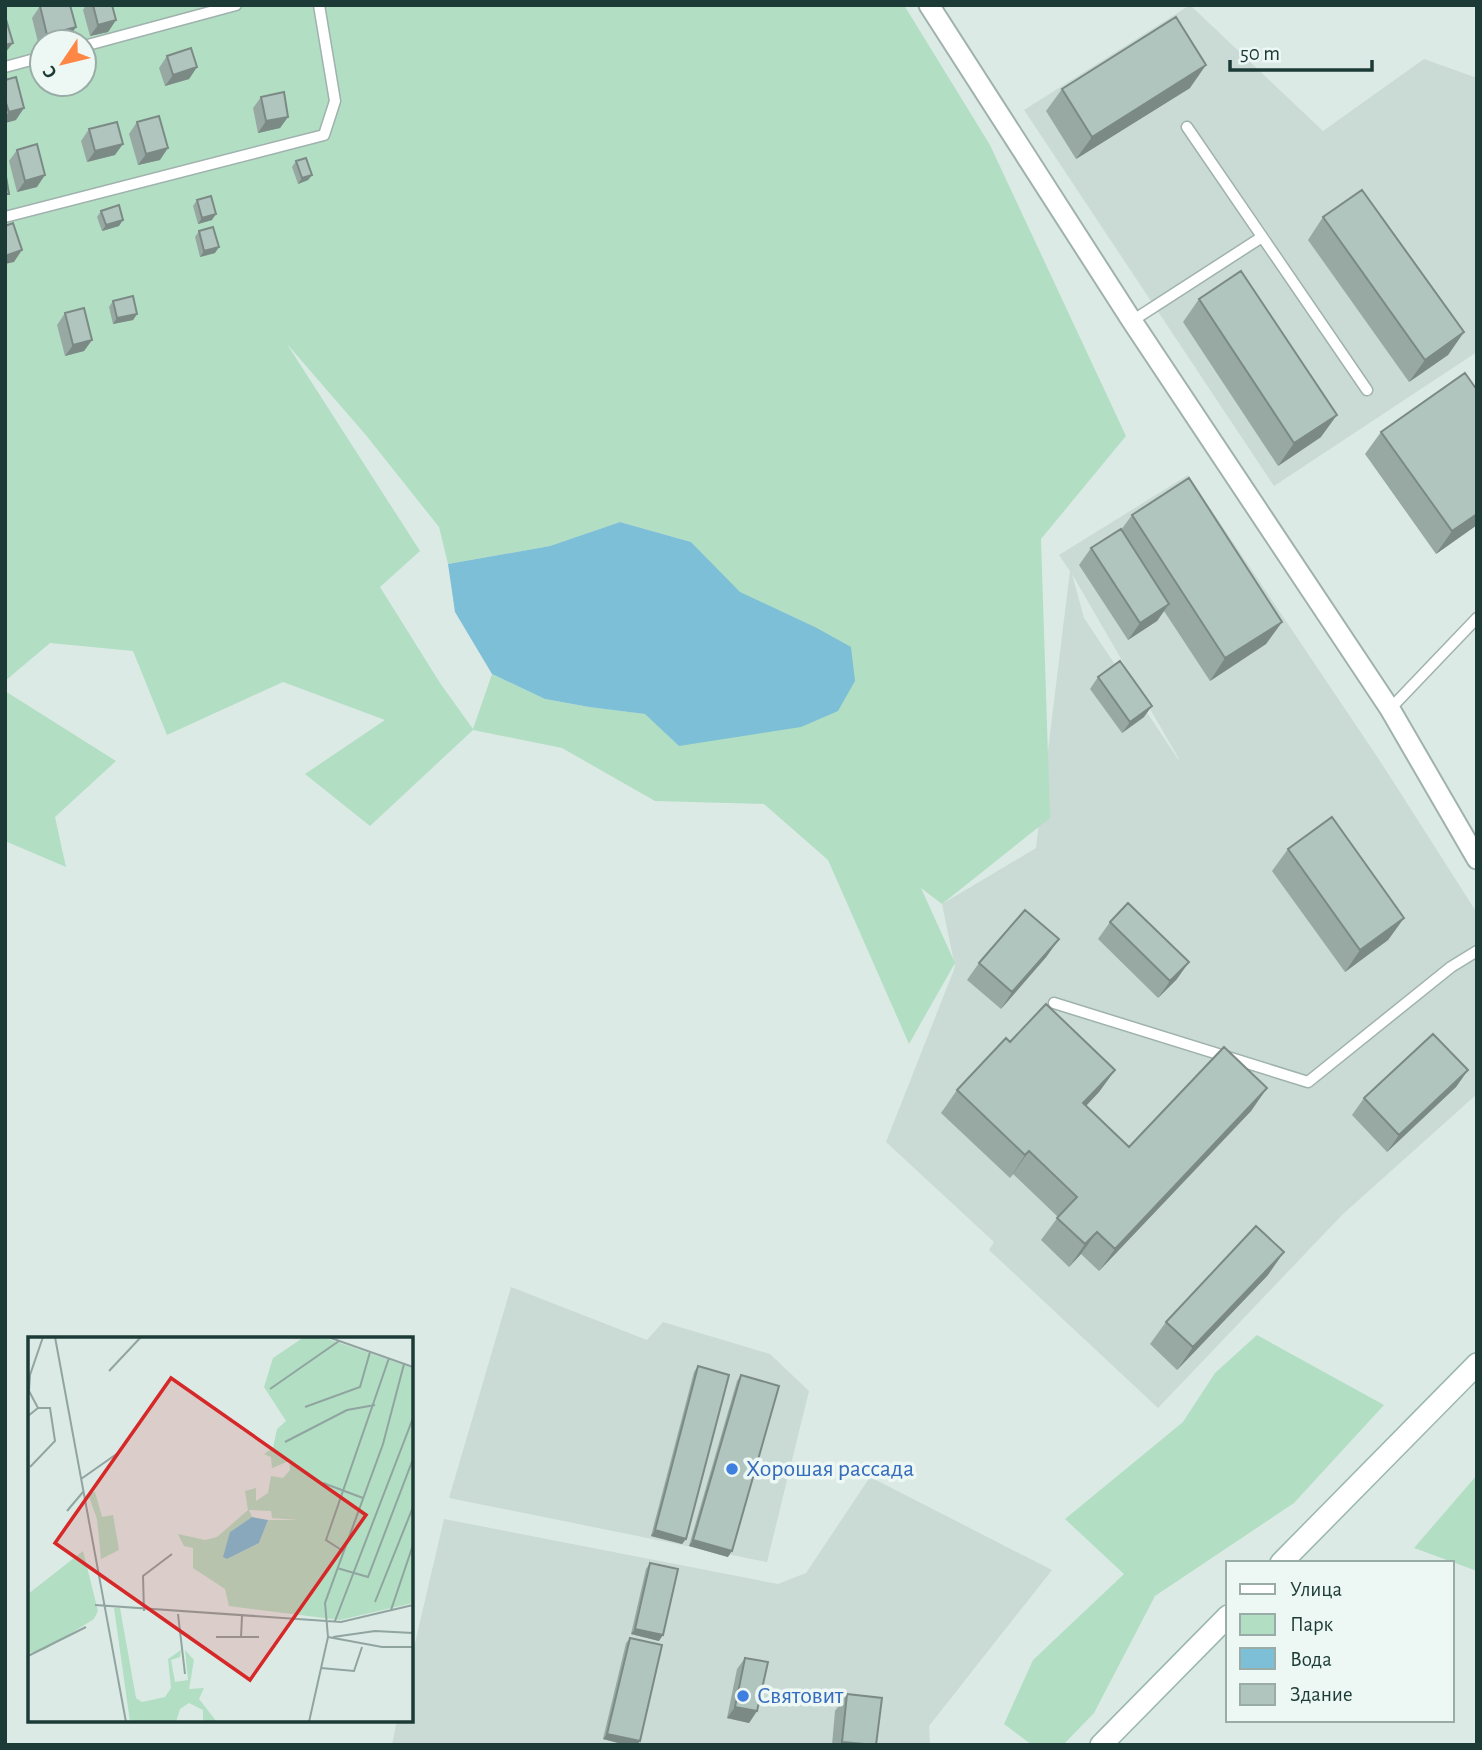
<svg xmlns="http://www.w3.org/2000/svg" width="1482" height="1750" viewBox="0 0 1482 1750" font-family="'Alegreya Sans',sans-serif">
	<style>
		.built { fill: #cadad5; fill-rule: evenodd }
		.green { fill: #b2dec3; fill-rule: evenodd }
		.water { fill: #7dbfd6 }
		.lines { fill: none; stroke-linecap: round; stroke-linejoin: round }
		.service-casing { stroke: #9fb2ae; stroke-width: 13 }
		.minor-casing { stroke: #9fb2ae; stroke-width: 23 }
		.secondary-casing { stroke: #9ab7b0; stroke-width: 24 }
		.service { stroke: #fff; stroke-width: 10 }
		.minor { stroke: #fff; stroke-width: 19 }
		.secondary { stroke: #fff; stroke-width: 21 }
		.wall { fill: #98a9a4 }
		.shaded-wall { fill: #7c8a86 }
		.building { fill: #b1c5bf; stroke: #7c8a86; stroke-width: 2 }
		.shop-dot { fill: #3f7fe0; stroke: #edf7f3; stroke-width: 2.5 }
		.labels { text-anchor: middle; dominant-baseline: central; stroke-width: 7; stroke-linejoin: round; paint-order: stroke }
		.shop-label { font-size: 24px; fill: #366cbe; stroke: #edf7f3; text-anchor: start }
		.inset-road { fill: none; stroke: #90a4a0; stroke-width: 2 }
		.view { fill: #d62828; fill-opacity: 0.15; stroke: #d62828; stroke-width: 3.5 }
		.inset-edge { fill: none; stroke: #1d3b36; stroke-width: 3.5 }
	</style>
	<rect width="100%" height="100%" fill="#dceae6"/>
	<path class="built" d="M1190,5L1323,131L1424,59L1477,78V352L1274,486L1024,110Z
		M1188,475L1382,764L1477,913V1094L1342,1215L1158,1408L989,1250L994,1242L886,1142L955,967L942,904L1036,848L1070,571L1059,555ZM1072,574L1179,759H1178L1084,618Z
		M511,1287L647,1340L663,1322L770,1354L809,1391L767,1562L449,1498Z
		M870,1477L1052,1570L929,1726L930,1745H392L397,1720H411V1660L444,1519L778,1584L806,1573Z"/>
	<path class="green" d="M5,5H904L990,145L1126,436L1041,539L1050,818L942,904L921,888L955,963L909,1044L828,860L764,804L655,801L562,748L473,730L370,826L305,774L385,720L283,682L167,735L133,651L50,643L5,681ZM42,42H84V84H42ZM287,344L365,434L439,527L448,564L550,546L620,522L691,542L740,593L815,627L679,746L646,714L589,707L545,699L492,674L473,729L440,683L380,587L420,551Z
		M5,691L116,761L55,817L66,867L5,841Z
		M1257,1335L1384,1405L1294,1503L1155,1596L1094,1713L1063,1745H1032L1004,1724L1033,1660L1124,1574L1065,1519L1183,1422L1215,1373Z
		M1477,1475V1571L1414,1548Z"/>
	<path class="water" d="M620,522L691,542L740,592L815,627L851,647L855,681L838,711L801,727L679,746L645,714L589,707L545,699L492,674L455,612L448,564L550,546Z"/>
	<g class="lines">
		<g class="service-casing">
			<path id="service" d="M84,46L236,5
				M5,67L42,57
				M1187,127L1367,390
				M5,217L324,135L335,101L319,5
				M1132,321L1262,237
				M1390,709L1477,618
				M1054,1003L1308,1082L1451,967L1477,951"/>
		</g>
		<g class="minor-casing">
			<path id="minor" d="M929,5L1132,321L1390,709L1477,859"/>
		</g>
		<g class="secondary-casing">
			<path id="secondary" d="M1281,1563L1477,1364
				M1101,1745L1228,1616"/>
		</g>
		<use href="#service" class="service"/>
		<use href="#minor" class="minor"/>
		<use href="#secondary" class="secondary"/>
	</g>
	<path class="wall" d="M86,5H112L116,20L108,32L90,36L83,10Z
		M40,6L68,39L55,42H42V45L39,46L32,18Z
		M167,56L197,67L189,79L165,86L159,68Z
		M5,80L16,120L5,123Z
		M1190,88L1076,159L1046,111L1062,89Z
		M261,97L288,117L280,128L258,133L253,108Z
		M137,122L160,160L138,165L129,134Z
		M89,129L115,155L87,162L81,141Z
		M17,150L37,187L17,192L9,161Z
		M296,161L312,175L308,180L298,184L292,167Z
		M197,200L212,220L198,224L193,206Z
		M101,211L119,226L102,231L97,217Z
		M1323,217L1464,332L1448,355L1409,382L1308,240Z
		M199,231L215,253L200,257L195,237Z
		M1199,299L1321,437L1278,466L1183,322Z
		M113,301L137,314L133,320L113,324L109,307Z
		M65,313L92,340L84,351L65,356L57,325Z
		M1477,390V525L1436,554L1365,454L1381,432Z
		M1132,515L1282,622L1266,644L1210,681L1164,611L1157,621L1128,640L1079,565L1091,548L1121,530Z
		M1098,677L1144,717L1122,733L1090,689Z
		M1288,849L1404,918L1388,940L1345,972L1272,871Z
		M1110,922L1177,979L1158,998L1098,939Z
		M1047,956L1001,1009L967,980L979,963Z
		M1010,1042L1115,1070L1099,1092L1086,1106L1129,1147L1267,1088L1251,1111L1099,1271L1081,1254L1069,1267L1041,1240L1058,1217L1013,1174L1010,1178L941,1113L957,1090Z
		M1468,1070L1456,1087L1387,1152L1352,1115L1364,1098Z
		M1268,1275L1177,1370L1150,1344L1166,1322Z
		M698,1366L686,1539L682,1544L651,1536L694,1372Z
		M741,1375L728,1557L689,1546L737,1381Z
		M650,1563L659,1641L631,1634L646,1569Z
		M630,1638L640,1741L637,1745H626L603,1739L626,1643Z
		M745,1658L757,1711L749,1723L727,1718L737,1669Z
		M847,1694L876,1745H832L835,1711Z"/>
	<path class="shaded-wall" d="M116,20L108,32L90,36L98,25Z
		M76,27L68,39L55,42H42L47,35Z
		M13,43L5,53V45Z
		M1206,65L1190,88L1076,159L1092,137Z
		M197,67L189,79L165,86L173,75Z
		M24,108L16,120L5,123V117L9,112Z
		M288,117L280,128L258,133L266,121Z
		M123,144L115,155L87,162L95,151Z
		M168,148L160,160L138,165L146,154Z
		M45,175L37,187L17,192L25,181Z
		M312,175L308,180L298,184L302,178Z
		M216,214L212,220L198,224L202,218Z
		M123,220L119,226L102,231L106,225Z
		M219,247L215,253L200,257L204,251Z
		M22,250L14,262L5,264V256Z
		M137,314L133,320L113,324L117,318Z
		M1464,332L1448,355L1409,382L1425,360Z
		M92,340L84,351L65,356L73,345Z
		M1337,415L1321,437L1278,466L1294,443Z
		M1477,514V525L1436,554L1452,531Z
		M1169,604L1157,621L1128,640L1140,623Z
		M1282,622L1266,644L1210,681L1225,658Z
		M1152,706L1144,717L1122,733L1130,722Z
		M1404,918L1388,940L1345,972L1360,950Z
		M1059,939L1047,956L1001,1009L1012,992Z
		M1189,962L1177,979L1158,998L1170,981Z
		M1115,1070L1099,1092L1067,1126L1083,1103Z
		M1468,1070L1456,1087L1387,1152L1399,1135Z
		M1267,1088L1251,1111L1099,1271L1115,1249Z
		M1029,1151L1013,1174L1010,1178L1025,1155Z
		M1097,1232L1081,1254L1069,1267L1085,1244Z
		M1284,1252L1268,1275L1177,1370L1193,1347Z
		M655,1530L686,1539L682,1544L651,1536Z
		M693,1540L732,1551L728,1557L689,1546Z
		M635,1629L663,1635L659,1641L631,1634Z
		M735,1707L757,1711L749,1723L727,1718Z
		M607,1734L640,1741L637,1745H626L603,1739Z
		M842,1742L865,1745H840Z"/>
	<path class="building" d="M44,5H70L76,27L47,35L40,6Z
		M93,5H112L116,20L98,25Z
		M5,16L13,43L5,45Z
		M1176,17L1206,65L1092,137L1062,89Z
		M191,48L197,67L173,75L167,56Z
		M16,77L24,108L9,112L5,100V80Z
		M284,92L288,117L266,121L261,97Z
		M159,116L168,148L146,154L137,122Z
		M117,122L123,144L95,151L89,129Z
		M37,144L45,175L25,181L17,150Z
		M306,158L312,175L302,178L296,161Z
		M5,171L9,194H5Z
		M1362,190L1464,332L1425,360L1323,217Z
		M211,196L216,214L202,218L197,200Z
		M119,205L123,220L106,225L101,211Z
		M13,223L22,250L5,256V226Z
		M213,227L219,247L204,251L199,231Z
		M1241,271L1337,415L1294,443L1199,299Z
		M133,296L137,314L117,318L113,301Z
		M84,308L92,340L73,345L65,313Z
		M1465,373L1477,390V514L1452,531L1381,432Z
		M1189,478L1282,622L1225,658L1132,515Z
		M1121,529L1169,604L1140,623L1091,548Z
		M1120,661L1152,706L1130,722L1098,677Z
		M1332,817L1404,918L1360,950L1288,849Z
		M1128,903L1189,962L1170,981L1110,922Z
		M1025,910L1059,939L1012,992L979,963Z
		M1046,1004L1115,1070L1083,1103L1129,1147L1224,1047L1267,1088L1115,1249L1097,1232L1085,1244L1057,1218L1077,1197L1029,1151L1025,1155L957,1090L1006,1038L1010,1042Z
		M1433,1034L1468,1070L1399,1135L1364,1098Z
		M1256,1226L1284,1252L1193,1347L1166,1322Z
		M698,1366L729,1375L686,1539L655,1530Z
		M741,1375L779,1386L732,1551L693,1540Z
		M650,1563L678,1569L663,1635L635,1629Z
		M630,1638L662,1645L640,1741L607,1734Z
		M745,1658L768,1662L757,1711L735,1707Z
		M847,1694L882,1698L876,1745L842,1742Z"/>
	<g class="shop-dot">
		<circle cx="732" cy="1469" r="7"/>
		<circle cx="743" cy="1696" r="7"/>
	</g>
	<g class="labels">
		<g class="shop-label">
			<text x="746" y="1469">Хорошая рассада</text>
			<text x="757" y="1696">Святовит</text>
		</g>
	</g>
	<g transform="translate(28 1337)">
		<rect width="385" height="385" fill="#dceae6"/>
		<path d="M276,0H294L385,31V266L312,283L201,269L197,252L165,231V211L156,209L150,197L177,203L189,200L220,173L217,154L228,151V164L240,156L243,139L255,141L262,133L261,124L244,131L243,120L236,117L245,111L249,92L258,84L236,50L245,21ZM221,173L243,174L244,181L271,183H240L231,206L199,222L202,195L224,180ZM67,155L74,180L85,178L91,213L73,222L69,182L60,157ZM55,214L70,274L66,282L16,313L0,316V257ZM86,271H92L108,361L114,365L137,360L143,351L140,322L153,313L152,320L143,323L147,345L160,343L157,313L166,323L161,352L176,351L171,362L189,385H175V373L161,366L152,372L148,385H102Z" fill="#b2dec3" fill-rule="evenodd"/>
		<path d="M224,180L240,183L231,206L199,222L195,220L202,195Z" fill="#7dbfd6"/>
		<path class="inset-road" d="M27,0L98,385M300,0L385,30M81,34L113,0M242,52L311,4M277,70L332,50L342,15M10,71L1,54L2,38L15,0M0,79L10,71H22L27,104L2,130M257,105L319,73L347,68M53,142L90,116M295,146L335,161M39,174L55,155M315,214L298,203L361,21M309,231L340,240L385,122M347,265L385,170M67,268L313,285L385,268M363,273L385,208M116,274L115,239L144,217M150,277L157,337M307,284L385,81M188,300H231M213,300L214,279M300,300L354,310H385M305,300L347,294L385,296M0,319L58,290M293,331L326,334L334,310M281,385L300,300L297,266L355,107L376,27"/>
		<path class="view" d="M143,41L338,178L222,343L27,206Z"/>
		<rect width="385" height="385" class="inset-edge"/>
	</g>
	<rect width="1482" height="1750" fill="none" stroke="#1d3b36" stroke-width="14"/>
	<rect x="1226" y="1561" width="228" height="161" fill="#edf7f3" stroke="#9aaca7" stroke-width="2"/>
	<rect x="1240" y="1584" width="35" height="10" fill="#ffffff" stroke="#9aaca7" stroke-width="2"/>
	<text x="1290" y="1596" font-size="21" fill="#1d3b36">Улица</text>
	<rect x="1240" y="1614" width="35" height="21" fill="#b2dec3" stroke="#9aaca7" stroke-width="2"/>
	<text x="1290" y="1631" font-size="21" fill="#1d3b36">Парк</text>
	<rect x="1240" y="1648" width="35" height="21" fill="#7dbfd6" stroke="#9aaca7" stroke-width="2"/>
	<text x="1290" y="1666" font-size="21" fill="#1d3b36">Вода</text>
	<rect x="1240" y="1684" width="35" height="21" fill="#b1c5bf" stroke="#9aaca7" stroke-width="2"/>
	<text x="1290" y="1701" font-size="21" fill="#1d3b36">Здание</text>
	<g transform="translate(63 63) rotate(235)"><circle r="33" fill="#edf7f3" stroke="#9aaca7" stroke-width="2"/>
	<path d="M0-5L12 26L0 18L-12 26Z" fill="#ff8746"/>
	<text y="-10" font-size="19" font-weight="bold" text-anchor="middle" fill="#1d3b36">С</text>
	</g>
	<path d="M1230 60v10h142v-10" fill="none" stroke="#1d3b36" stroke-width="3.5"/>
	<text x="1240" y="60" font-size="21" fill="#1d3b36" stroke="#edf7f3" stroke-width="5" paint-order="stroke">50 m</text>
</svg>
